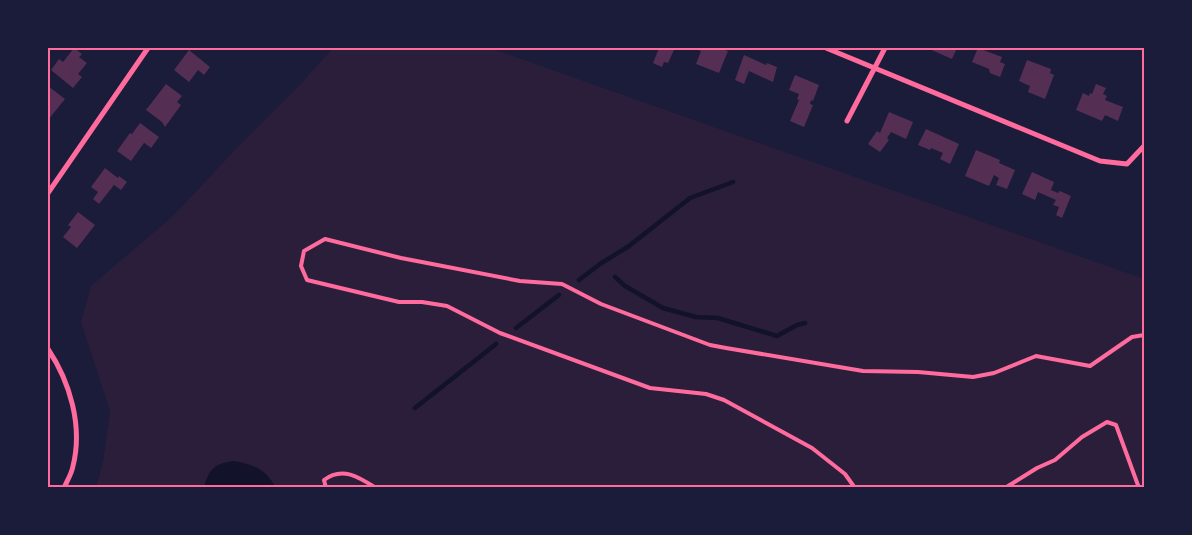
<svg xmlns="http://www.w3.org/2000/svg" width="1192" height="535" viewBox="0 0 1192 535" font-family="'Work Sans',sans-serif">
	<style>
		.green { fill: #2a1e3b }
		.water { fill: #12122b }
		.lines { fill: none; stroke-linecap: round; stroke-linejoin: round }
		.stream { stroke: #12122b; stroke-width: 4.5 }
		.building { fill: #542f53 }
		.service { stroke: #ff6b9d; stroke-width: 4 }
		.minor { stroke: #ff6b9d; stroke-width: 5 }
		.neatline { fill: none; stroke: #ff6b9d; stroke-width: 2 }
	</style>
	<rect width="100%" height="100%" fill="#1b1b3a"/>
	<path class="green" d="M333,48H490L1144,279V487H96L103,462L110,411L81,322L91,286L173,216L232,153L297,88Z"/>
	<path class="water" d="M233,461C252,464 267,469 275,487H204C209,469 214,464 233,461Z"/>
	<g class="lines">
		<path class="stream" d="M615,277L625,286L663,308L696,317L718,318L777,336L797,325L805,323
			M579,280L600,264L629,246L690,198L733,182
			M516,328L559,295
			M415,408L496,344"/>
	</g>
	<path class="building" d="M74,48L82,54L79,57L87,63L78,74L82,77L73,88L51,70L59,59L63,62Z
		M659,48H673L672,49L674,50L668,63L664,62L662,67L653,63Z
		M692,48H719L728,51L719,73L696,64L701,51Z
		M927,48H957L952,59Z
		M978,48L1002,57L1000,62L1005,64L1000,77L990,73L989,69L972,62Z
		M189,50L210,67L204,75L198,70L189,82L174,70Z
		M744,55L766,65L767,63L777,67L773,82L749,71L744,84L735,80Z
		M1027,60L1051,69L1050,73L1054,75L1045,99L1028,92L1030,86L1019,81Z
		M795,75L819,85L813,101L811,100L810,104L813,105L804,127L790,121L799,100L797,99L799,94L789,90Z
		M166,84L182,96L177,102L181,105L165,127L162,122L146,110Z
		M1096,84L1106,88L1103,94L1107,96L1105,100L1123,107L1118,121L1105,115L1102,121L1076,110L1083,93L1089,96L1090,93L1092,94Z
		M48,86L65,99L48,120Z
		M889,112L913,122L906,139L891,132L887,138L889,140L880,152L868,144L877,131L880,133Z
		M140,123L159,137L151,148L143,142L144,143L131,161L117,151L130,133L132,134Z
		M926,129L959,144L950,164L940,159L943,153L931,148L930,150L918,145Z
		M976,150L1000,160L999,163L1015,170L1007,189L996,185L999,178L994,175L989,186L965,176Z
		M105,168L118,178L119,176L127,182L121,190L114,185L99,204L93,199L98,192L91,187Z
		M1032,172L1054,182L1051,190L1058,193L1060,191L1071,196L1062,218L1056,215L1059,207L1053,205L1056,200L1038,192L1035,200L1022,194Z
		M78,212L95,225L77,248L63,237L71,227L68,225Z"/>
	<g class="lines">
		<path class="service" d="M326,488L324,480C342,466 359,477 376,488
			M855,488L845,474L812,448L724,400L706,394L650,388L500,333L447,306L422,302H399L307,280L301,266L304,251L325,239L401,258L520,281L562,284L601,304L710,345L726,348L863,371L918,372L973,377L994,373L1036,356L1090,366L1132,337L1144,335
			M1005,488L1037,468L1055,460L1082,437L1107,422L1116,425L1139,488"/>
		<path class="minor" d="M826,48L1100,161L1127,164L1144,146
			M847,121L885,48
			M48,193L148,48
			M48,349C70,382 83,426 73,466C72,473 67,481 64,488"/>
	</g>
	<rect width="1192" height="535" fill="none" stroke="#1b1b3a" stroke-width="98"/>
	<rect x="49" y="49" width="1094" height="437" class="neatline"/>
</svg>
